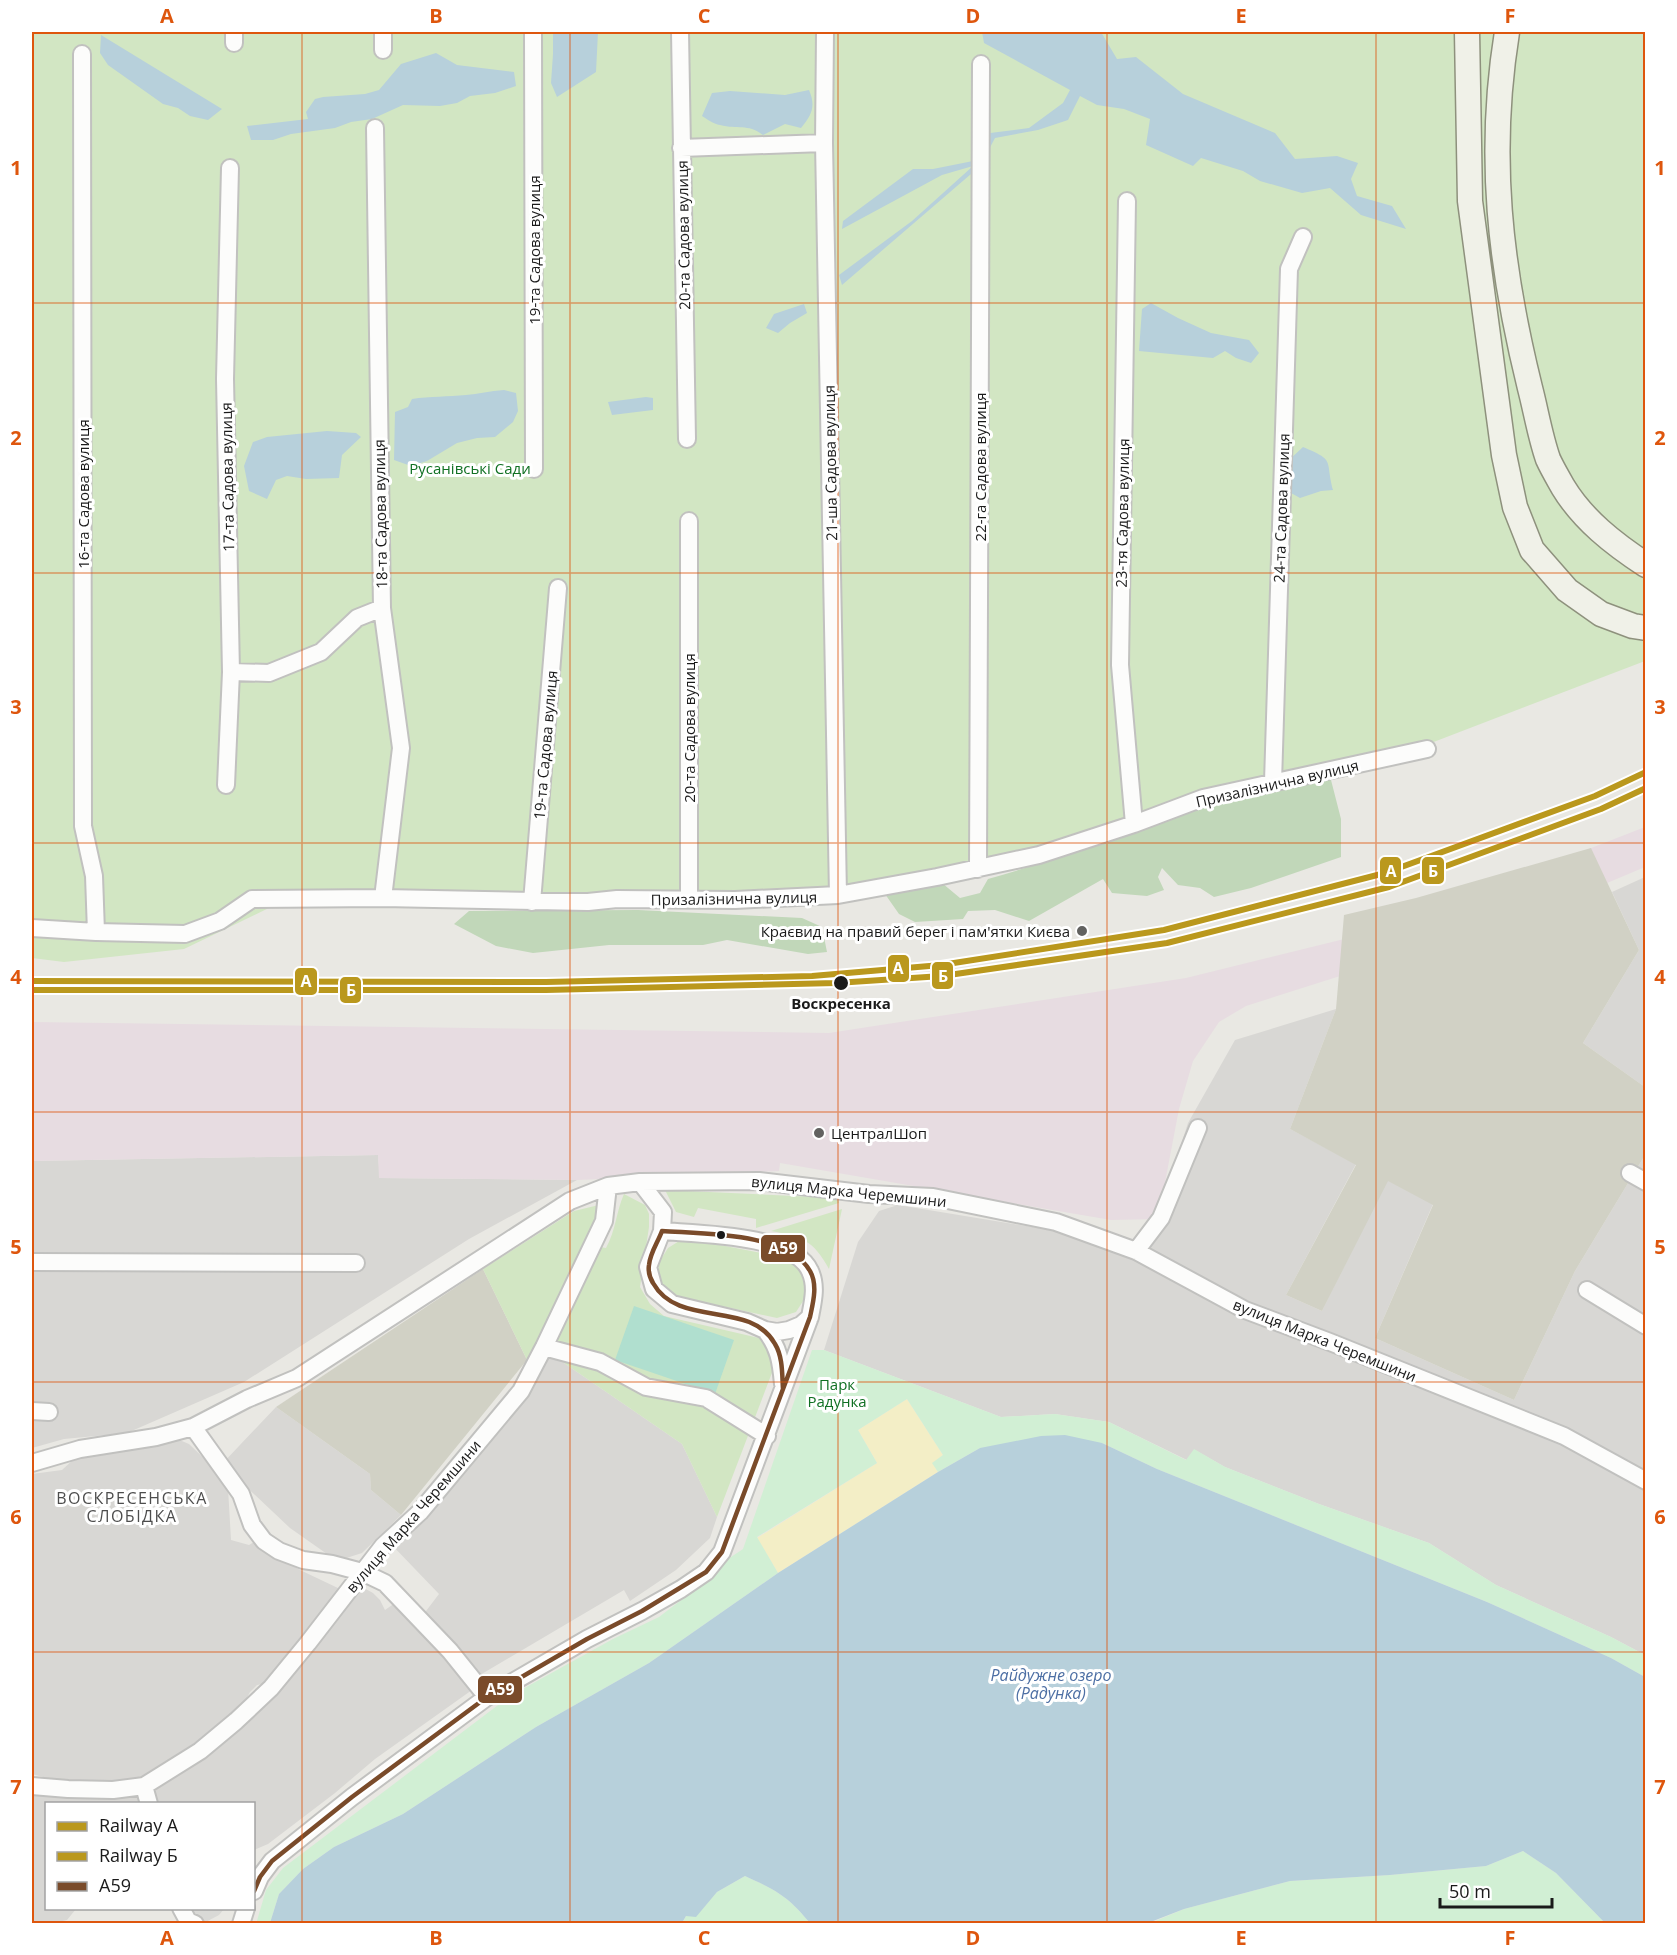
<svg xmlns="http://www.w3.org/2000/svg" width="1677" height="1955" viewBox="0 0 1677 1955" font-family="'Open Sans',sans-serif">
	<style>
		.residential { fill: #d8d7d4 }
		.industrial { fill: #e7dce1 }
		.construction { fill: #d1d1c5 }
		.grass { fill: #d2e6c3 }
		.forest { fill: #c1d7b9 }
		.sand { fill: #f3eec6 }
		.park { fill: #d1efd4 }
		.pitch { fill: #b0dfcf }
		.parking { fill: #d9d9d6 }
		.water { fill: #b7d0db }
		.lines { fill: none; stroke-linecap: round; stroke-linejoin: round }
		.minor-casing { stroke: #c1c1bf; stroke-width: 20 }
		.secondary-casing { stroke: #8e917d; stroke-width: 27 }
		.minor { stroke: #fcfcfb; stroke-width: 16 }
		.secondary { stroke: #f0f1e8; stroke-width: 24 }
		.bus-1-casing { stroke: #fff; stroke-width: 9 }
		.bus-1 { stroke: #7a4b2a; stroke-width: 4.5 }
		.rail-1-casing { stroke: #fff; stroke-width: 10 }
		.rail-2-casing { stroke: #fff; stroke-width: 10 }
		.rail-1 { stroke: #ba981d; stroke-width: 6 }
		.rail-2 { stroke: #ba981d; stroke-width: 6 }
		.grid { fill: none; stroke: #de560d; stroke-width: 1.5; stroke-opacity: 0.55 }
		.poi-dot { fill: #626260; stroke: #fff; stroke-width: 2 }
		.stop-dot { fill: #1a1a1a; stroke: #fff; stroke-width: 2 }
		.labels { text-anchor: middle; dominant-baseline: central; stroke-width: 6; stroke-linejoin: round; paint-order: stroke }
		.street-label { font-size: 15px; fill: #1a1a1a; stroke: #fff }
		.park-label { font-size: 15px; fill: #107023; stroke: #fff }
		.poi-label { font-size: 15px; fill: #1a1a1a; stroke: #fff; text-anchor: end }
		.stop-label { font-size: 15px; font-weight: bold; fill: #1a1a1a; stroke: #fff }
		.neighbourhood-label { font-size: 16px; letter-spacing: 1.5px; fill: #4d4d4d; stroke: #fff }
		.water-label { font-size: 16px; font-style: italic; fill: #4d6fa4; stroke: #fff }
		.line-badge { stroke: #fff; stroke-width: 2 }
		.badge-label { font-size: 16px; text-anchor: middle; font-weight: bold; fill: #fff }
		.neatline { fill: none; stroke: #de560d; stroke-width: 2 }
		.grid-label { font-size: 20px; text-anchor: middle; font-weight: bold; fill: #de560d }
	</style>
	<rect width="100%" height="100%" fill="#e9e8e3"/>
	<path class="residential" d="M1645,877V1087L1583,1043L1639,950L1612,892Z
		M1336,1009L1290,1129L1356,1164L1286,1295L1322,1311L1387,1180L1433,1204L1375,1338L1514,1400L1575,1271L1645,1155V1655L1611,1637L1496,1585L1429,1543L1319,1504L1225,1467L1195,1450L1187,1460L1109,1422L1055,1414L1001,1417L824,1350L858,1242L879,1211L898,1205L1063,1232L1143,1260L1188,1123L1235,1040Z
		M378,1155L380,1178L577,1180L469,1239L244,1382L127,1433L64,1439L32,1448V1161Z
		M548,1352L682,1444L717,1517L710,1538L676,1570L630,1601L624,1590L480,1675L423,1615L439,1594L390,1543Z
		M276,1407L370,1474L371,1490L401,1515L362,1553L337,1561L290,1528L222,1464Z
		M177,1439L189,1444L214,1468L228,1488L231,1540L249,1545L254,1542L300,1570L340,1589L268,1683L257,1685L250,1692L244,1703L211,1736L144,1776L128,1782H62L32,1774V1474L62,1470L75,1458Z
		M362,1587L373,1593L380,1600L385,1610L395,1603L414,1622L472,1690L375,1759L335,1793L268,1844L254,1850V1804L154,1803L153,1787L198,1759L210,1756L209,1749L354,1590Z
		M32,1791L138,1794L143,1803L46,1804V1908L76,1909L67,1920L54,1923H32Z"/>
	<path class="industrial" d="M1645,827V867L1529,916L1246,1006L1219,1022L1193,1061L1179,1109L1158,1219L1111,1220L780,1163L779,1171L577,1180L379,1178L378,1155L32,1161V1022L829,1033L1186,978L1381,930Z"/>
	<path class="construction" d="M1591,848L1639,950L1583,1043L1645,1087V1155L1575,1271L1514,1400L1375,1338L1433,1205L1388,1181L1322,1311L1286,1295L1356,1165L1290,1129L1336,1009L1344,915L1416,898Z
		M483,1269L527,1360L401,1515L371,1490L370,1474L276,1407Z"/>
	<path class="grass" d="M32,32H1645V661L1418,748L1036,862L844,894L273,906L184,949L64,962L32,958Z
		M665,1190L838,1198L839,1203L756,1228V1219L698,1208L694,1217L676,1212Z
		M624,1194L645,1205L649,1214V1227L640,1287L650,1304L664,1316L759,1338L769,1349L773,1370L717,1517L682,1444L548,1352L600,1247L606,1248C616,1230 616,1212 624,1194Z
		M599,1205L595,1224L527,1360L483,1269L574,1211Z
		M842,1209L829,1269C813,1240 803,1237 771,1231Z
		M684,1238L793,1259L806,1274L807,1295L796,1312L777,1318L675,1296L661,1283L658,1264L668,1248Z"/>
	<path class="forest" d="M1317,776L1331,780L1341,819V857L1251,888L1214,897L1200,888L1178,885L1162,868L1158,877L1164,890L1147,896L1112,893L1103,879L1029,921L995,910L968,911L963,919L915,922L899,914L885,894L942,883L960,898L980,893L988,879C1064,858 1136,828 1210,802C1244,790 1282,784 1317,776Z
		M638,910L802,918L822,927L827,952L808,954L727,940L703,945H609L533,953L496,946L454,924L469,911Z"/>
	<path class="sand" d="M907,1399L943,1455L933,1463L938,1472L778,1573L757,1538L877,1463L858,1430Z"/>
	<path class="park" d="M812,1350H824L1001,1417L1055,1414L1109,1422L1186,1460L1194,1449L1225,1467L1319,1504L1429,1543L1496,1585L1611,1637L1645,1655V1677L1611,1658L1487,1602L1157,1469L1102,1443L980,1448L938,1472L932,1463L943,1455L907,1399L858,1430L877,1463L757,1537L778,1573L649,1663L536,1727L403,1814L334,1847L303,1869L279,1894L270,1923L256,1924L266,1890L283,1868L510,1696L613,1639L659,1617L718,1572L728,1559L743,1549Z
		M1523,1851L1556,1873L1605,1923L1148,1924L1184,1909L1290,1881L1390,1875L1486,1866Z
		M745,1876C776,1890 788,1896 810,1923L682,1924L686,1916H696L717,1892Z"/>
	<path class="pitch" d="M634,1306L734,1340L715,1394L615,1360Z"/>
	<path class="parking" d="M181,1909H224L219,1915L202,1924Z"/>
	<path class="water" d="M553,32H598L596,72L557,97L551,83L553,54Z
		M982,32H1101L1117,59L1136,57L1183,94L1275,133L1295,159L1337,156L1358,163L1351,179L1357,196L1392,206L1406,229L1361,215L1330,188L1302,193L1260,181L1243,171L1201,158L1193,166L1146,145L1150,119L1124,109L1097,105L1080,96L1068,120L1038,130L995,138L977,172L971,174L842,285L839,275L912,221L973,166L942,175L842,229L843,221L913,169H933L978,160L990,133L1029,128L1063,103L1070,90L984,43Z
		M101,35L222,109L208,120L190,116L178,108L163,104L108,65L100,53Z
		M436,53L457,65L514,72L516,86L495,93L470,96L457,103L440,106L403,105L372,119L351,122L335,128L291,134L273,140H251L247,126L308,119L306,112L315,99L323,97L365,94L379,90L401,64Z
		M809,90C816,106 812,115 801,128L785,124L763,135C747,123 738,130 720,125C713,124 707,119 702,116L712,93L730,91L785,95Z
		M1151,303L1178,318L1211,333L1249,340L1259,353L1251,363L1236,358L1225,351L1213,358L1139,351L1142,309Z
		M804,304L807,313L790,323L778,333L766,328L774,314Z
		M504,390L516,393L518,411L513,422L495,437L477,438L457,443L427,461L411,466L394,460L395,412L408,407L412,399C430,396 448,397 466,395C478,394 490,391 504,390Z
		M646,397L653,398V410L612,415L608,402Z
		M327,431L356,433L361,437L342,455L339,478L306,479L287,476L276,480L267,499L249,491L244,466L253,442L267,437Z
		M1303,447C1336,461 1325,459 1333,490L1321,491L1300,498L1282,488L1288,461Z
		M1065,1435L1102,1443L1157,1469L1487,1602L1611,1658L1645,1677V1923H1605L1556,1873L1523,1851L1486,1866L1390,1875L1290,1881L1184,1909L1148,1923H810C788,1896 776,1890 745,1876L717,1892L696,1917L686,1916L682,1923H270L279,1894L303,1869L334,1847L403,1814L536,1727L649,1663L778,1573L938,1472L980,1448L1041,1436Z"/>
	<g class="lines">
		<g class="minor-casing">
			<path id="minor" d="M533,32L534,469
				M680,32L687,439
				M825,32L824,143L838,895
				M234,43V32
				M383,50V32
				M82,54L83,826L94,876L96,932
				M375,128L382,608L401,748L383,898
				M681,148L824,143
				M1127,201L1120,665L1134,824
				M231,672L269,673L321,652L357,618L382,608
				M1273,782L1289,269L1303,237
				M226,785L231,672L225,379L230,168
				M978,869L981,64
				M689,899V521
				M532,902L558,588
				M32,928L96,932L185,934L220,921L252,899L383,898L588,902L617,899L735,900L838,895L937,877L1039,855L1134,824L1203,798L1427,749
				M1630,1173L1646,1182
				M640,1182L663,1212L662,1231L648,1267L654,1289L672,1304L747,1322L765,1330L777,1332L789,1330L801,1325L810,1317
				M1136,1251L1161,1218L1198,1128
				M32,1262L356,1263
				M1587,1290L1646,1326
				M765,1330C779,1347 781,1362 783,1384
				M544,1347L600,1362L646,1387L706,1398L767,1436
				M32,1411L49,1412
				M193,1427L241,1494L252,1525L264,1541L279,1551L303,1560L332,1564L362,1572L385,1583L450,1651L487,1697
				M32,1463L80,1449L156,1437L193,1427L247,1399L297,1378L570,1201L608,1186L640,1182L759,1181L869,1194L933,1197L1056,1222L1136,1251L1245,1310L1330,1342L1564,1436L1646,1481
				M32,1786L68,1789L113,1790L144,1786L200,1751L236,1721L271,1688L308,1643L383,1546L420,1512L521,1391L544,1347L604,1221L608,1186
				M144,1786L149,1804
				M254,1891L260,1877L272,1861L352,1797L487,1697L587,1639L642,1611L681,1589L706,1572L722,1552L810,1317C813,1301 817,1286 810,1271C794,1234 697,1234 662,1231
				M181,1908L188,1921L195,1924
				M241,1924L246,1908"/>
		</g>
		<g class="secondary-casing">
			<path id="secondary" d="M1467,32L1470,201L1504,455L1515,507L1532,550L1567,590L1601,614L1633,626L1646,628
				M1507,32C1487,156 1500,267 1530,388C1536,411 1540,436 1548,459C1552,468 1558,478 1563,487C1583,520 1614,544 1646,565"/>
		</g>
		<use href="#minor" class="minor"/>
		<use href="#secondary" class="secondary"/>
		<g class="bus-1-casing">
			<path id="bus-1" d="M254,1891L260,1877L272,1861L352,1797L487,1697L587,1639L642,1611L706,1572L722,1552L810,1317C813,1303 818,1285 810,1271C788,1232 701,1234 662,1231C658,1242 650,1253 649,1265C648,1271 650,1278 653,1283C679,1329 750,1299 775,1344C783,1357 782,1375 783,1389"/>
		</g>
		<use href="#bus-1" class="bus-1"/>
		<g class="rail-1-casing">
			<path id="rail-1" d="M32,981L546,982L812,976L941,965L1164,930L1385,873L1595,796L1646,772"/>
		</g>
		<g class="rail-2-casing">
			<path id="rail-2" d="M32,990H546L836,983L942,976L1167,943L1389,887L1601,809L1646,788"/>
		</g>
		<use href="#rail-1" class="rail-1"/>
		<use href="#rail-2" class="rail-2"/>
	</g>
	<path class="grid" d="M302,32V1924M570,32V1924M838,32V1924M1107,32V1924M1376,32V1924M32,303H1646M32,573H1646M32,843H1646M32,1112H1646M32,1382H1646M32,1652H1646"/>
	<g class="poi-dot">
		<circle cx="1082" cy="931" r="6"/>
		<circle cx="819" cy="1133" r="6"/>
	</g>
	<g class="stop-dot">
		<circle cx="841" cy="983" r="8"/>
		<circle cx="721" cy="1235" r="5"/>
	</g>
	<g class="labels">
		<g class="street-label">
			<text transform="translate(683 235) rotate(-91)">20-та Садова вулиця</text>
			<text transform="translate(534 250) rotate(-90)">19-та Садова вулиця</text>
			<text transform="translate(830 463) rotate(-91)">21-ша Садова вулиця</text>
			<text transform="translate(980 467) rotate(-90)">22-га Садова вулиця</text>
			<text transform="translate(227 477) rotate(-91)">17-та Садова вулиця</text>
			<text transform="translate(83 494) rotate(-90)">16-та Садова вулиця</text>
			<text transform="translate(1281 508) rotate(-88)">24-та Садова вулиця</text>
			<text transform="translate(1122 513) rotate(-89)">23-тя Садова вулиця</text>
			<text transform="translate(380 514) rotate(-91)">18-та Садова вулиця</text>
			<text transform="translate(689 728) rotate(-90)">20-та Садова вулиця</text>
			<text transform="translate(545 745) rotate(-85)">19-та Садова вулиця</text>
			<text transform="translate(1277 783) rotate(-13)">Призалізнична вулиця</text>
			<text transform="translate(734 898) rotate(-1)">Призалізнична вулиця</text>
			<text transform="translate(849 1191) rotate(6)">вулиця Марка Черемшини</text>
			<text transform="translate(1325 1340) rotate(22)">вулиця Марка Черемшини</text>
			<text transform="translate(413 1516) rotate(-49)">вулиця Марка Черемшини</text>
		</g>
		<g class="park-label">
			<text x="470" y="468">Русанівські Сади</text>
			<text x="837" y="1384">Парк<tspan x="837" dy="17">Радунка</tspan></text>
		</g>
		<g class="poi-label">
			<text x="1070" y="931">Краєвид на правий берег і пам'ятки Києва</text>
			<text x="831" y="1133" text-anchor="start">ЦентралШоп</text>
		</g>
		<g class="stop-label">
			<text x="841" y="1003">Воскресенка</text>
		</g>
		<g class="neighbourhood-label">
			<text x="132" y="1498">ВОСКРЕСЕНСЬКА<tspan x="132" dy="18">СЛОБІДКА</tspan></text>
		</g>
		<g class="water-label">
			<text x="1051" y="1675">Райдужне озеро<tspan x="1051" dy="18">(Радунка)</tspan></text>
		</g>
	</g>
	<g class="line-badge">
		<rect x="1421" y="856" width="24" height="29" rx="6" fill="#ba981d"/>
		<rect x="1379" y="856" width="23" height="29" rx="6" fill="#ba981d"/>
		<rect x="887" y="954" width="23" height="29" rx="6" fill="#ba981d"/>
		<rect x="931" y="961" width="23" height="29" rx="6" fill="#ba981d"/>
		<rect x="294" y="967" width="24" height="29" rx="6" fill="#ba981d"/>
		<rect x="339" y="976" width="23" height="28" rx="6" fill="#ba981d"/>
		<rect x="760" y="1234" width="46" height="29" rx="6" fill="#7a4b2a"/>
		<rect x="477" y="1675" width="46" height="29" rx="6" fill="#7a4b2a"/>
	</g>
	<g class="badge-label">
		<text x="1433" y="877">Б</text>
		<text x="1391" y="877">A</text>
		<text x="898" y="974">A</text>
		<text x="943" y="982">Б</text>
		<text x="306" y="987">A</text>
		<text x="351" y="996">Б</text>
		<text x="783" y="1254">А59</text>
		<text x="500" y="1695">А59</text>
	</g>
	<rect width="1677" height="1955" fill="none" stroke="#ffffff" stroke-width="66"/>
	<rect x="45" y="1802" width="210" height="108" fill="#ffffff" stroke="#a3a3a3" stroke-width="1.5"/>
	<rect x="57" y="1822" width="30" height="9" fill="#ba981d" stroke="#a3a3a3" stroke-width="1.5"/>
	<text x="99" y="1832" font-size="18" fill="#1a1a1a">Railway A</text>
	<rect x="57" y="1852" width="30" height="9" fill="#ba981d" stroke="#a3a3a3" stroke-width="1.5"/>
	<text x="99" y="1862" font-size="18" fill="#1a1a1a">Railway Б</text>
	<rect x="57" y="1882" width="30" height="9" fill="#7a4b2a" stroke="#a3a3a3" stroke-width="1.5"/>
	<text x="99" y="1892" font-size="18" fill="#1a1a1a">А59</text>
	<path d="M1440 1898v9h112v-9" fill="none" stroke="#1a1a1a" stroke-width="3"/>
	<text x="1449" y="1898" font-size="18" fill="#1a1a1a" stroke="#ffffff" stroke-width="4.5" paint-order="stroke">50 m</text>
	<rect x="33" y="33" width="1611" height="1889" class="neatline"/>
	<g class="grid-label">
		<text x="167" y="23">A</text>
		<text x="436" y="23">B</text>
		<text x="704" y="23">C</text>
		<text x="973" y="23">D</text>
		<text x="1241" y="23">E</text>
		<text x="1510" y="23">F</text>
		<text x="16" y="175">1</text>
		<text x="1660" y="175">1</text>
		<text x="16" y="445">2</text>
		<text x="1660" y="445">2</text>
		<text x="16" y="714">3</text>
		<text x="1660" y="714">3</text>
		<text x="16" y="984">4</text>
		<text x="1660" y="984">4</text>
		<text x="16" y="1254">5</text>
		<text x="1660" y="1254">5</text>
		<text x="16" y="1524">6</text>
		<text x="1660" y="1524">6</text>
		<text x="16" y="1794">7</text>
		<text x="1660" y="1794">7</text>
		<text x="167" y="1945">A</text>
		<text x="436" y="1945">B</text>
		<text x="704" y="1945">C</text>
		<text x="973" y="1945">D</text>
		<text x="1241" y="1945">E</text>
		<text x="1510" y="1945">F</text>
	</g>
</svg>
